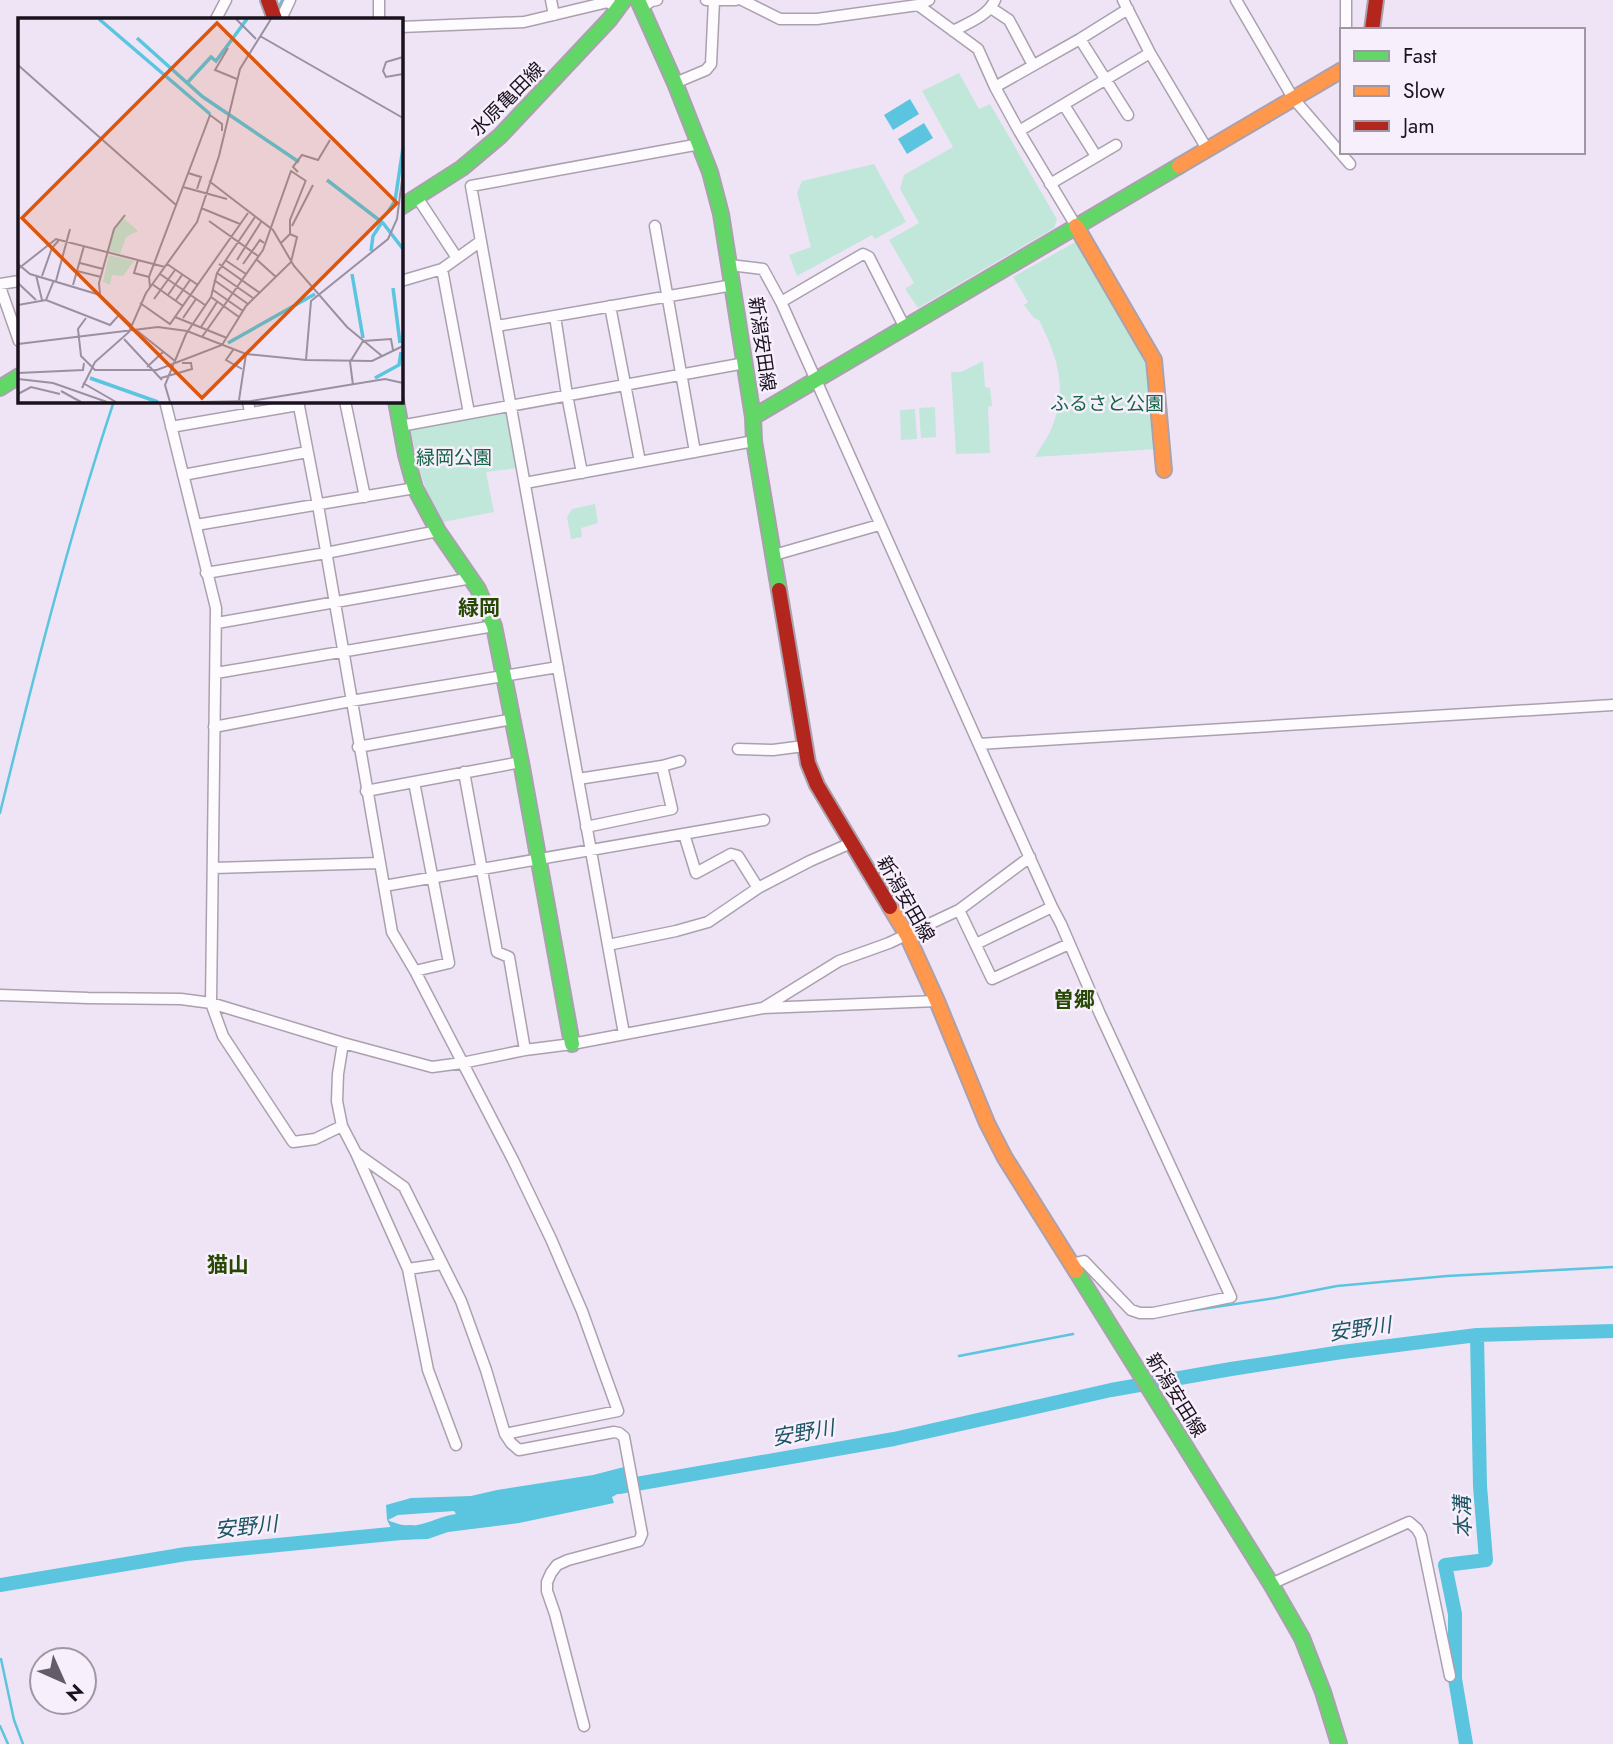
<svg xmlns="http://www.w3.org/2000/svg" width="1613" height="1744" viewBox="0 0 1613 1744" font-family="Jost,'Noto Sans JP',sans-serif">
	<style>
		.green { fill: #c1e7da }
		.water { fill: #5bc5df; fill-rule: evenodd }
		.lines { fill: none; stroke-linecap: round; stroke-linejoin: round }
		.stream { stroke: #5bc5df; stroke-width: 2.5 }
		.river { stroke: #5bc5df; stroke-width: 14 }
		.street-casing { stroke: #aaa1ae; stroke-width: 13 }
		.fast-casing { stroke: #aaa1ae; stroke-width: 18 }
		.slow-casing { stroke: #aaa1ae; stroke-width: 18 }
		.jam-casing { stroke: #aaa1ae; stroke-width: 18 }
		.street { stroke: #fdfbfe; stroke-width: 10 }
		.fast { stroke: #63d668; stroke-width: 14 }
		.slow { stroke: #ff974d; stroke-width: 14 }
		.jam { stroke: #b3261e; stroke-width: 14 }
		.labels { text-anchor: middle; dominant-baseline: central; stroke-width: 5; stroke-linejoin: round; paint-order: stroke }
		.street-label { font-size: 19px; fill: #1a131e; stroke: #f7effc }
		.park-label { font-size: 19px; fill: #126545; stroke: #f7effc }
		.neighbourhood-label { font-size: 21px; font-weight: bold; fill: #274802; stroke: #f7effc }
		.water-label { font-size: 21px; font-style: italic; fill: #1d5663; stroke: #f7effc }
		.inset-river { fill: none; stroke: #5bc5df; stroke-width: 3.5 }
		.inset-road { fill: none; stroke: #9a909f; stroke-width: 2 }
		.view { fill: #de560d; fill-opacity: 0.15; stroke: #de560d; stroke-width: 3.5 }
		.inset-edge { fill: none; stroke: #1a131e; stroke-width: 3.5 }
	</style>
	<rect width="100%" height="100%" fill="#efe4f5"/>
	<path class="green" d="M959,73L979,109L990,104L1057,219L1054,228L918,308L905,289L914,283L889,240L919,223L900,189L904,175L953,147L922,91Z
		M874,164L906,222L875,239L872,235L797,276L789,255L811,247L797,193L802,181Z
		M1077,241L1151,363L1157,449L1035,457C1040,447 1048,438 1052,427C1068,386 1057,357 1039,320L1034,318L1024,305L1028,302L1013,277Z
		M983,361L985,387L990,388L992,406L988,407L990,453L956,454L951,372H961Z
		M935,407L936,437L921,438L919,408Z
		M915,409L917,439L901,440L900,410Z
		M505,411L517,468L486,472L494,512L443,522C423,496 418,460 410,428Z
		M595,504L598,523L581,528L582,537L571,539L567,517L572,509Z"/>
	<path class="water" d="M910,99L919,114L893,130L884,115Z
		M924,123L933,138L907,154L898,139Z
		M624,1467C626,1484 630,1488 612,1497L614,1503L519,1523L448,1532L428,1539L397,1540L387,1520L386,1505L411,1498L471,1496L497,1490L593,1475ZM454,1511L456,1514C429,1518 417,1534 388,1520L398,1515Z"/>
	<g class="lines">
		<path class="stream" d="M280,5L282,0
			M0,813C34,675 69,536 114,401
			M1182,1312L1275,1298L1337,1286L1447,1276L1613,1267
			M959,1356L1073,1334
			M1,1659L14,1720L23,1744
			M0,1726L8,1744"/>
		<path class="river" d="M619,1487L894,1439L1111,1390L1231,1369L1342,1352L1477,1335L1613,1331
			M0,1585L186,1554L411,1532
			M1466,1744L1455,1679V1614L1445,1565L1486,1560L1480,1486L1477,1335"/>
		<g class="street-casing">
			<path id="street" d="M379,0V19
				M551,0L554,15
				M706,0H736
				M742,0L780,19H817L918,5L929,0
				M1123,0L1150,53L1207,149
				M1236,0L1293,98L1350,164
				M918,5L978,49L995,87L1019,131L1076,226
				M642,7L652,1L657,0
				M991,8L1009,20L1033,65
				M216,19L226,0
				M281,19L290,0
				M401,27L524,22L608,2L617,8
				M1346,30V0
				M953,31C968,23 988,16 995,0
				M1080,39L1128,115
				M675,83L706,70L711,64L714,1
				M995,87L1080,39L1128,9
				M1064,105L1096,156
				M1019,131L1150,53
				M1050,184L1116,145
				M417,197L457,258
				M655,226L695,452
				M730,265L763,269L781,302L1009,812L1052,907L1061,924L1100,1014L1231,1297L1153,1313H1140L1131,1310L1084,1261L1071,1264
				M442,269L469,413
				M401,281L442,269L481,241
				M0,284L19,281
				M0,287L19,341
				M781,302L863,254L869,257L905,328
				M610,306L640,462
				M555,316L567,395L582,473
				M497,326L733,285
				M165,401L216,608L211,1003L223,1036L293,1142L315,1139L342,1126
				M248,401L250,413
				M298,401L318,505L392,932L415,971L513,1160L551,1239L582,1311L618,1411L505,1434
				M345,401L365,497
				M400,426L745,363
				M171,427L298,405
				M183,475L307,452
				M525,483L754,441
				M196,525L415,488
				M774,555L879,525
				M206,573L326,553L438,531
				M217,623L472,578
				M216,673L494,626
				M214,727L351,701L558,667
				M979,744L1613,705
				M358,747L513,719
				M738,749L773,750L804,746
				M464,772L497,952L509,957L525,1050
				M578,779L662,766L680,761
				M414,782L449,963L415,971
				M366,791L521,762
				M586,827L672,809L662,766
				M684,834L696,873L731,854L738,856L758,888
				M213,868L380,863
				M384,886L764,820
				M959,910L992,979L1069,944
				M976,944L1052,907
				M608,945L676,931L708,922L758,888L810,861L851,843
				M0,995L88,998L181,999L211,1003L343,1043L432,1067L462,1063L525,1050L572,1044L763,1008L937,1001
				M763,1008L839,961L889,943L959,910L1030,857
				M624,1034L471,186L700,144
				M343,1043L338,1074L337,1101L342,1126L356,1153L404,1187L461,1301L486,1370L505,1434L511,1443L519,1450L614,1432L619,1433L624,1437L642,1534L639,1541L568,1560L557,1565L551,1573L547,1582V1591L555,1614L584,1726
				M356,1153L408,1269L428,1370L456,1445
				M408,1269L442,1264
				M1271,1584L1409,1522L1417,1529L1421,1536L1450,1676"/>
		</g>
		<g class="fast-casing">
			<path id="fast" d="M638,0L675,83L710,172L721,214L753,417L754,441L779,590
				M401,207L462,168L500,136L610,19L624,0
				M0,388L19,376
				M396,401L406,455L415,488L438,531L478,589L494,626L521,762L572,1044
				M753,417L1179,166
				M1076,1271L1271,1584L1302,1638L1323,1692L1339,1744"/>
		</g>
		<g class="slow-casing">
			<path id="slow" d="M1179,166L1342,70
				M1076,226L1154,360L1164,470
				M890,907L907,935L937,1001L987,1123L1005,1158L1076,1271"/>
		</g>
		<g class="jam-casing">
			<path id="jam" d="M268,0L275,19
				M1372,30L1376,0
				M779,590L808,763L817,785L890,907"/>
		</g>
		<use href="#street" class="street"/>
		<use href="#fast" class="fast"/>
		<use href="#slow" class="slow"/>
		<use href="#jam" class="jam"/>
	</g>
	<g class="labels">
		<g class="street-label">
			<text transform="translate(507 99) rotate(-45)">水原亀田線</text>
			<text transform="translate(762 344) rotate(82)">新潟安田線</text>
			<text transform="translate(906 899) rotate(60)">新潟安田線</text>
			<text transform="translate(1176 1395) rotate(58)">新潟安田線</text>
		</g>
		<g class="park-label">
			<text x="1107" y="403">ふるさと公園</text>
			<text x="454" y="457">緑岡公園</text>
		</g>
		<g class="neighbourhood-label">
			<text x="479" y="608">緑岡</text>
			<text x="1074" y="1000">曽郷</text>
			<text x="228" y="1265">猫山</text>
		</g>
		<g class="water-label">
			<text transform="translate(1360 1329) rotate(-8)">安野川</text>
			<text transform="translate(803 1433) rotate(-10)">安野川</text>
			<text transform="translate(1463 1517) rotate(-92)">本溝</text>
			<text transform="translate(246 1527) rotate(-6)">安野川</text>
		</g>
	</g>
	<g transform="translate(18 18)">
		<rect width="385" height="385" fill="#efe4f5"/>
		<path d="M105,200L120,213L108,219L102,236L91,233L96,211ZM91,237L116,243L105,258L94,257L92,267L85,264Z" fill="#c1e7da"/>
		<path class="inset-river" d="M81,1L192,96M119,20L185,79L281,144M168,66L193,39L198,43L229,1M309,162L365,205L385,231M370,194L377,183L385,130M353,233L355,218L364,204M334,256L345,320M375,270L382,325M210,325L297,276M72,360L140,384M357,360L381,347L383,334"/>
		<path class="inset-road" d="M218,1L238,21M242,18L385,100M210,30L197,52L219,61M385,39L368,44L365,53L368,59L385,56M0,47L158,187M280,154L275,149L284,137L300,142L312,122M170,155L183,159L179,171M191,163L255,212L276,248L329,309L364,338M165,169L209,181M183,190L222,206M191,203L240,238M274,208L295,167M263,225L272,216V202L288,162M238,241L258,259M120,242L116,255L131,259M207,242L228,256M219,242L243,204M62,245L85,251M0,246L12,256L82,277L113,307M149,246L180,267M201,246L242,275M225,246L242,222L246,225M0,251L38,221L147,249M59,253L83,259M199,255L235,280M142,256L187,287M18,257L24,282M24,258L34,230L41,222M196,262L230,286M38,263L52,211M0,265L18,282M134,266L165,288M55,267L66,228M132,269L131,259L192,97L204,106V113M195,272L225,293M82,277L81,265L96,211L107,197M150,277L164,257M193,279L221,299M136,281L157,252M28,282L36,262M158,282L172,262M122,285L152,306L230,195M0,287L28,282L92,307L101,297M157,299L209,320M68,300L60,311L63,338L77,352H139L204,327L228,288L273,244L279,219L272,216M165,300L178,281M183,309L199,284M118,312L157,343M184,319L245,232L273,153L288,163M106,321L144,362M345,323L373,321L375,332M0,326L140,309L169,313L228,336L288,342L354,343L385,328M215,332L208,342L224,351M288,342L293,283L370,221L379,201L385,154M129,349L145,334M0,355L65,352L66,345M143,360L174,351L173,345H164M0,361L35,365L89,384M65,365L98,384M335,367L332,344L345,323M64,370L77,344L111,314L128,275L179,204L201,138L222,51L253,1M43,373L63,384M0,376L13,369L42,376M221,382L228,336M152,384L147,367L168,316L193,279L199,255L237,199M182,384L233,383L367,361L385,365"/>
		<path class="view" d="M199,5L379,185L184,380L4,200Z"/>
		<rect width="385" height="385" class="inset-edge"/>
	</g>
	<rect x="1340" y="28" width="245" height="126" fill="#f7effc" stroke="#9f97a3" stroke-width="2"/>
	<rect x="1354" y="51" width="35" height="10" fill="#63d668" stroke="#9f97a3" stroke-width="2"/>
	<text x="1403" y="63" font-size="21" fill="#1a131e">Fast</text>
	<rect x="1354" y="86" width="35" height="10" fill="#ff974d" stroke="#9f97a3" stroke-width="2"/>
	<text x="1403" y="98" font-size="21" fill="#1a131e">Slow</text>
	<rect x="1354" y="121" width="35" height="10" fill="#b3261e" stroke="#9f97a3" stroke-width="2"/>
	<text x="1403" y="133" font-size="21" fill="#1a131e">Jam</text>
	<g transform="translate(63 1681) rotate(135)"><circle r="33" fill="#f7effc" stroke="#9f97a3" stroke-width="2"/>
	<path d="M0-5L12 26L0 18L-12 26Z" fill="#655c69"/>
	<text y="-10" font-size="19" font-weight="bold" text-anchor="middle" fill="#1a131e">N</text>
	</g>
</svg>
